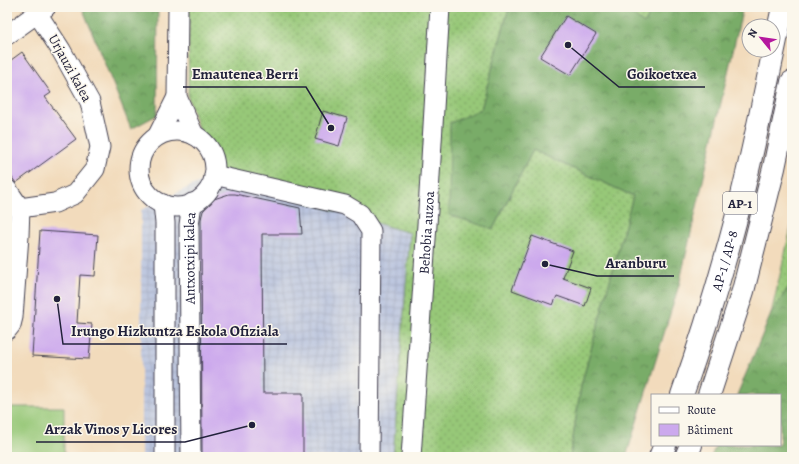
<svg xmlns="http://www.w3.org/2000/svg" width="799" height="464" viewBox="0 0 799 464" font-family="Alegreya,serif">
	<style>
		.industrial { fill: url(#industrial-grid) }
		.grass { fill: url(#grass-dots); stroke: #5c755a }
		.forest { fill: url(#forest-crowns); stroke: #4e6752 }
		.garden { fill: #97c878; stroke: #5c755a }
		.building { fill: #cca9ed }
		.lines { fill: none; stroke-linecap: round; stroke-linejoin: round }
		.street-casing { stroke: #413e4e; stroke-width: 21 }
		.highway-casing { stroke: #413e4e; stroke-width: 24 }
		.street { stroke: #fff; stroke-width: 19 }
		.highway { stroke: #fff; stroke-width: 22 }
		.labels { text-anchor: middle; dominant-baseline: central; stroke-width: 3; stroke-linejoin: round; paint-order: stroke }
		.shield { fill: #fbf7ec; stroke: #636270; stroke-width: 1 }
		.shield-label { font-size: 13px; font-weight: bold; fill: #22223b }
		.street-label { font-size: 14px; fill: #22223b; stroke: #fbf7ec }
		.leader { fill: none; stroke: #22223b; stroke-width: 1.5 }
		.callout-dot { fill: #22223b; stroke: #fbf7ec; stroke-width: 1.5 }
		.callout-label { font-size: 15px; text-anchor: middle; font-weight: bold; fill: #22223b; stroke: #fbf7ec; stroke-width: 3; stroke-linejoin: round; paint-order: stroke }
	</style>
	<defs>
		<pattern id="industrial-grid" width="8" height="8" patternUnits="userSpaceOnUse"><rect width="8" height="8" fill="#bac4de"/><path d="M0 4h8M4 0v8" fill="none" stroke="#a0a8bf"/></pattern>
		<pattern id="grass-dots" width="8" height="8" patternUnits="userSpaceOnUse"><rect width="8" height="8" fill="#97c878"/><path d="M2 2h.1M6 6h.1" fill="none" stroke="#7ba264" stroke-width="1.8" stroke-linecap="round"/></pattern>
		<pattern id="forest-crowns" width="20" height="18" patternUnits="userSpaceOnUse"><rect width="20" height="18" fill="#79ac68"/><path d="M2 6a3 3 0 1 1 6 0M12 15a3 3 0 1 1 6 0" fill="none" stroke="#638c57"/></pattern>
	</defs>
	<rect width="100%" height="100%" fill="#fbf7ec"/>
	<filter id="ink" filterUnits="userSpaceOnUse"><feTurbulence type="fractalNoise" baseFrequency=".025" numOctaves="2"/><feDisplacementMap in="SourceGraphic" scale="8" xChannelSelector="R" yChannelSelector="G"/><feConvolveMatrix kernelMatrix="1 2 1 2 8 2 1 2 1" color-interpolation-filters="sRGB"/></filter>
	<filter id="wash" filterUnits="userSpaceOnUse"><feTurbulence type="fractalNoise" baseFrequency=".012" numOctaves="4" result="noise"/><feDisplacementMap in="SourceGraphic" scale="16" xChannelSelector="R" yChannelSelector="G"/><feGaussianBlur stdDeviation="0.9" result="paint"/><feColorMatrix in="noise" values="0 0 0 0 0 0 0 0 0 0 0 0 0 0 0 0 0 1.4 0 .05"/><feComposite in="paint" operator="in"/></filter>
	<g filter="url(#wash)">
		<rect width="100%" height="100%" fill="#f2dbbc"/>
		<path class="industrial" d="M214,175L410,233L393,457H141V210Z"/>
		<path class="grass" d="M189,7H522L508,11L481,109L493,229L533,150L633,196L581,386L570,457H393L410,233L214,175L188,98Z
			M623,7H654L644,24Z
			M792,223V282L771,314Z"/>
		<path class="forest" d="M82,7H158L157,115L131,129Z
			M522,7H623L644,24L654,7H743L679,285L626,457H570L581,386L633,196L533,150L493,229L449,215L450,123L481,109L508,11Z
			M792,282V457H711L716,445H780V395H737L771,314Z"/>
		<path class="garden" d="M7,407H64V457H7Z"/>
		<g id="blocks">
			<path class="building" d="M566,16L596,34L570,75L540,57Z
				M22,52L51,93L45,97L76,139L16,183L7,171V63Z
				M323,111L347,118L339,146L315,139Z
				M229,194H235L300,208L302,234H262L263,393H303V457H202L201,219L203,211L210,203L214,199Z
				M40,231L98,235L95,276L80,275L77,323L92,324L89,359L32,356Z
				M532,236L573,251L563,278L591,288L585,306L557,296L553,305L512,290Z"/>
		</g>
	</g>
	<g filter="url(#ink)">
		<use href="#blocks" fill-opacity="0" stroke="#413e4e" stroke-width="1"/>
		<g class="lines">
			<g class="street-casing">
				<g id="street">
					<path d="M178,7L177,97L194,135"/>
					<path d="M7,35L46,7"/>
					<circle cx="177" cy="169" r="38"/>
					<path d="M158,135L177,97"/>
					<path d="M214,175L345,205L360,214L371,231L369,457"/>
					<path d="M7,189L20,208L19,236L13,317L11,325L7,330"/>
					<path d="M163,204L165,223V457"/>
					<path d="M20,208L55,203L75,194L95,169L100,147L90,102L61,50L37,13"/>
					<path id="s1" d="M191,457L189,225L192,203"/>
					<path id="s2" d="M411,457L428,210L440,7"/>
				</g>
			</g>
			<g class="highway-casing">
				<g id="highway">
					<path id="s3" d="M682,395C703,336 721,276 737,215C755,146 768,76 783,7"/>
					<path d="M709,395L743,291L774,168L792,82"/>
					<path d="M660,457L665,445"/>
					<path d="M686,457L691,445"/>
				</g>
			</g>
			<use href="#street" class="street"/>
			<use href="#highway" class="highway"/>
		</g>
	</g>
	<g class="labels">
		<rect class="shield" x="723" y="192" width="34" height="22" rx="3"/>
		<g class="shield-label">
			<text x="740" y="203">AP-1</text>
		</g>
		<g class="street-label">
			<text transform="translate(70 68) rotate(61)">Urjauzi kalea</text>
			<text stroke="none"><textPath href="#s2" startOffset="225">Behobia auzoa</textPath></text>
			<text stroke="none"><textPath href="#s1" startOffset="199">Antxotxipi kalea</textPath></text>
			<text stroke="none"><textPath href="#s3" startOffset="141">AP-1 / AP-8</textPath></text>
		</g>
	</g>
	<path class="leader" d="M331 128L306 87H183M568 45L619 87H705M545 264L597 276H674M57 299L63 344H287M252 425L185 442H36"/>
	<g class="callout-dot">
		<circle cx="331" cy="128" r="4"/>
		<circle cx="568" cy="45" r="4"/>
		<circle cx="545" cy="264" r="4"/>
		<circle cx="57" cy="299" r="4"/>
		<circle cx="252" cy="425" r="4"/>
	</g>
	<g class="callout-label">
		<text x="245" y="79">Emautenea Berri</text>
		<text x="662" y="79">Goikoetxea</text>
		<text x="636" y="268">Aranburu</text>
		<text x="175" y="336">Irungo Hizkuntza Eskola Ofiziala</text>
		<text x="111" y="434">Arzak Vinos y Licores</text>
	</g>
	<rect width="799" height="464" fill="none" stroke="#fbf7ec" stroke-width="24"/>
	<rect x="651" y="394" width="130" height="52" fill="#fbf7ec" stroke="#a4a2a5"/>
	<rect x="659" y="407" width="20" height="6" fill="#ffffff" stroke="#a4a2a5"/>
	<text x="687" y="414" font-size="12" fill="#22223b">Route</text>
	<rect x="659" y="424" width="20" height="12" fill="#cca9ed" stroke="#a4a2a5"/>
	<text x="687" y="434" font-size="12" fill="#22223b">Bâtiment</text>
	<g transform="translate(761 38) rotate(299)"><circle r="19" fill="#fbf7ec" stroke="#a4a2a5"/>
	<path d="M0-3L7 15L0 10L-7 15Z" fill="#b5179e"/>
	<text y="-6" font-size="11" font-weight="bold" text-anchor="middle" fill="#22223b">N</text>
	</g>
</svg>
